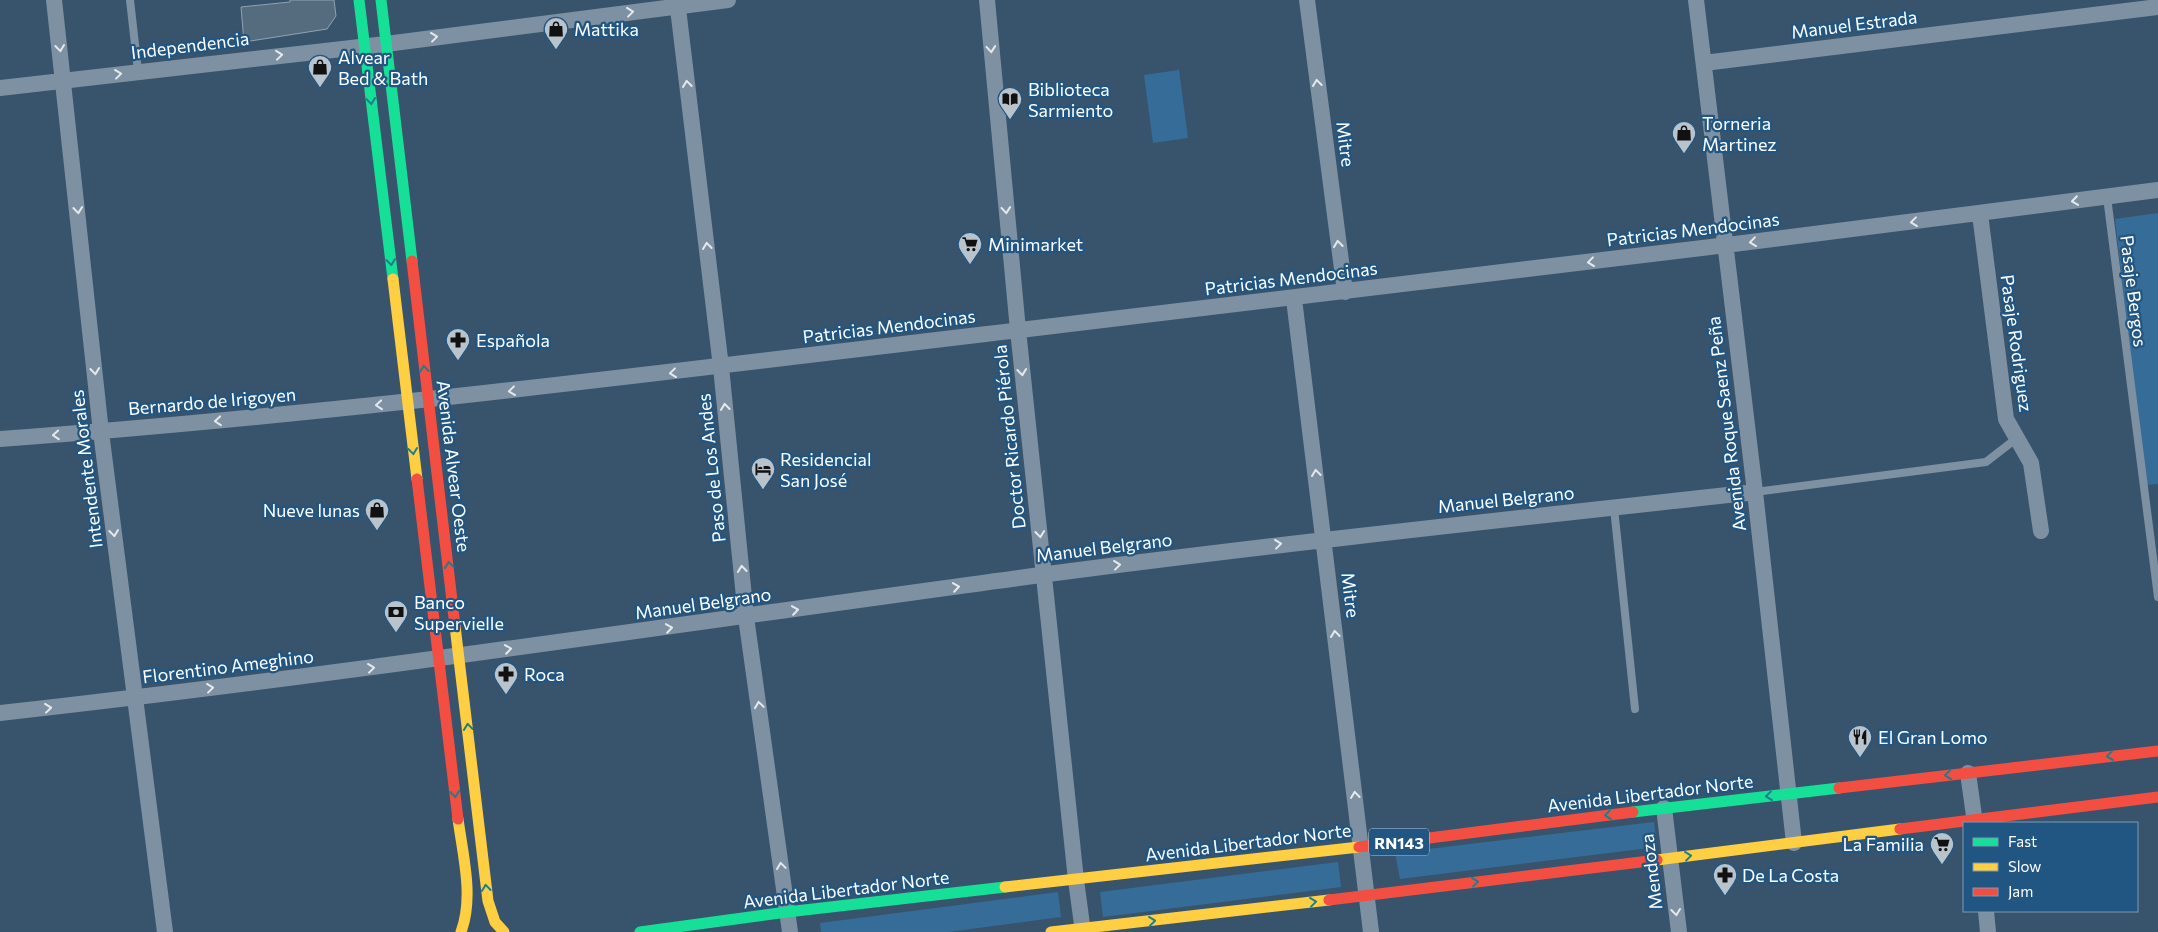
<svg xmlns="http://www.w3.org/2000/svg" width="2158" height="932" viewBox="0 0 2158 932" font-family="Commissioner,sans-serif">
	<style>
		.green { fill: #366c98 }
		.building { fill: #556c7f; stroke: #91a2b1 }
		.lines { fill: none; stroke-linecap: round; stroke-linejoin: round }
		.lane { stroke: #7e91a2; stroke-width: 8 }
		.street { stroke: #7e91a2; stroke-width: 16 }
		.fast { stroke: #16e098; stroke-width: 11 }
		.slow { stroke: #ffcf43; stroke-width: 11 }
		.jam { stroke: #f24e42; stroke-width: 11 }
		.oneway { stroke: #e5e9ec }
		.oneway2 { stroke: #1e7f89 }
		.labels { text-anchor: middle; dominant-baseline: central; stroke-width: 4.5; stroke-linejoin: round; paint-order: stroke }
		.shield { fill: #225682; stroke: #bdccda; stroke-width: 1 }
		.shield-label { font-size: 16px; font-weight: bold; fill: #fff }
		.street-label { font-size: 18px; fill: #fff; stroke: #225682 }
		.poi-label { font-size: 18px; fill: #fff; stroke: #225682; text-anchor: start }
	</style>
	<rect width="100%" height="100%" fill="#38546c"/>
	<path class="green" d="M1179,70L1188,138L1153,143L1144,75Z
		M2158,213V484L2145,485L2115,219Z
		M1654,822L1657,847L1400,879L1395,853Z
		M1338,862L1341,887L1103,917L1100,892Z
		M1058,892L1061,917L948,932H821L820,923Z"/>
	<path class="building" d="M290,0H334L336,16L327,29L244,42L241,7L290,2Z"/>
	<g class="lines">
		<path class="lane" d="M130,0L138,71
			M2107,197L2158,597
			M1755,492L1986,462L2017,438
			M1614,508L1635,709"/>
		<path class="street" d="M54,0L101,432L165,932
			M677,0L721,367L746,617L790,932
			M987,0L1018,330L1076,880L1083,932
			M1307,0L1345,292
			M1696,0L1755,492L1794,843
			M1704,63L2158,7
			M0,88L386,44L728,0
			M1980,214L2006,419L2031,463L2041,531
			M1294,299L1371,932
			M0,439C341,414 680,370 1020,330C1400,285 1779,240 2158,190
			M0,713C350,674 699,621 1048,574C1284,543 1519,518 1755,492
			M1968,773L1975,823
			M1664,808L1679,932
			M1986,911L1988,932"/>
		<path class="fast" d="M359,0L393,279
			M381,0L412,261
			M1633,812L1839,788
			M640,932L787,912L1005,887"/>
		<path class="slow" d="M393,279L417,479
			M455,626L488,901L495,922L504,932
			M458,819C463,856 474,897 461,932
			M1657,860L1900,829
			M1005,887L1359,847
			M1051,932L1329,900"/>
		<path class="jam" d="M412,261L455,626
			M417,479L458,819
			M1839,788L2158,751
			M1900,829L2158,797
			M1359,847L1633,812
			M1329,900L1657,860"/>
	</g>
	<defs><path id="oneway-chevron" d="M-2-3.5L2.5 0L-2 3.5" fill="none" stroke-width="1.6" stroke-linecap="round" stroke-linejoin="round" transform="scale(1.25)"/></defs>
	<g class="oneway">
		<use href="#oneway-chevron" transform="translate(630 12) rotate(-7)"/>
		<use href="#oneway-chevron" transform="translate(434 37) rotate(-7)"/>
		<use href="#oneway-chevron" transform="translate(60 48) rotate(83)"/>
		<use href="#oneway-chevron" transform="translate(991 49) rotate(85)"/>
		<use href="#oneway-chevron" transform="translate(279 55) rotate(-6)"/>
		<use href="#oneway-chevron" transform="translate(118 74) rotate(-7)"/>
		<use href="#oneway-chevron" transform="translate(1317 83) rotate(-97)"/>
		<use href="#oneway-chevron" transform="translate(687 84) rotate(-97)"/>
		<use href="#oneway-chevron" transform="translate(2075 201) rotate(172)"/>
		<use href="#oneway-chevron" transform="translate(78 210) rotate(84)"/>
		<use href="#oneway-chevron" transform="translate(1006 210) rotate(85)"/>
		<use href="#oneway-chevron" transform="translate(1914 222) rotate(173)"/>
		<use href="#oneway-chevron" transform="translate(1753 242) rotate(173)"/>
		<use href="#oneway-chevron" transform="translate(1338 244) rotate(-97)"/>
		<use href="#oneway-chevron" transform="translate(707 246) rotate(-97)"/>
		<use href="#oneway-chevron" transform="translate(1591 262) rotate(173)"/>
		<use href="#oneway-chevron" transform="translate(95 371) rotate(84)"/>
		<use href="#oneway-chevron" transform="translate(1022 372) rotate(84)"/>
		<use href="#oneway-chevron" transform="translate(673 373) rotate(173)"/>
		<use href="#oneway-chevron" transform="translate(512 391) rotate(173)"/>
		<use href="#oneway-chevron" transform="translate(379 405) rotate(175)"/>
		<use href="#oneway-chevron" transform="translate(725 407) rotate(-96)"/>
		<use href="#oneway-chevron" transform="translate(218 421) rotate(175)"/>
		<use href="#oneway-chevron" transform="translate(56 435) rotate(176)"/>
		<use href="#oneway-chevron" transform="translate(1316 473) rotate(-97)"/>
		<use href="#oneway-chevron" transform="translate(114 533) rotate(83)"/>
		<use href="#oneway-chevron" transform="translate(1040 534) rotate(84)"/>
		<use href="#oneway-chevron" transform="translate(1278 544) rotate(-7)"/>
		<use href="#oneway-chevron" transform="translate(1117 565) rotate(-7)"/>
		<use href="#oneway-chevron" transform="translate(742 569) rotate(-96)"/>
		<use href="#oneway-chevron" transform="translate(956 587) rotate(-8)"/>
		<use href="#oneway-chevron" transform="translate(795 610) rotate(-8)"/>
		<use href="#oneway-chevron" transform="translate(669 628) rotate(-8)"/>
		<use href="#oneway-chevron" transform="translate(1335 634) rotate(-97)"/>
		<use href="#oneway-chevron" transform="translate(508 649) rotate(-8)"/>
		<use href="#oneway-chevron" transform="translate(371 668) rotate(-7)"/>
		<use href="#oneway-chevron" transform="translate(210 688) rotate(-7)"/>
		<use href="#oneway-chevron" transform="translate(759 705) rotate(-98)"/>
		<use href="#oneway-chevron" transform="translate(48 708) rotate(-6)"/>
		<use href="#oneway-chevron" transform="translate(1355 795) rotate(-97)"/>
		<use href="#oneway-chevron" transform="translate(781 866) rotate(-98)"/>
		<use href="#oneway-chevron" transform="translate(1676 912) rotate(83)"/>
	</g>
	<g class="oneway2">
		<use href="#oneway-chevron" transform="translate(371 101) rotate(83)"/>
		<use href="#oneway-chevron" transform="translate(391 262) rotate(83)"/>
		<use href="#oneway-chevron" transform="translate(424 369) rotate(-97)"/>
		<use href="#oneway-chevron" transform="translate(413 451) rotate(83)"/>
		<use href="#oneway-chevron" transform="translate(449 565) rotate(-97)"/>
		<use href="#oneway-chevron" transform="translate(468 727) rotate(-96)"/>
		<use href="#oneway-chevron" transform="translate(2110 756) rotate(173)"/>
		<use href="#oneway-chevron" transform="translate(1948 775) rotate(173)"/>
		<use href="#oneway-chevron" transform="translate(455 794) rotate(83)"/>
		<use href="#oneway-chevron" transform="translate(1769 796) rotate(173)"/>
		<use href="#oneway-chevron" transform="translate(1608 815) rotate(173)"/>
		<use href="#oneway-chevron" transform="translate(1688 856) rotate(-7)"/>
		<use href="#oneway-chevron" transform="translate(1475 882) rotate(-7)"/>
		<use href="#oneway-chevron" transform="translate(486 888) rotate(-96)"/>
		<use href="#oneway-chevron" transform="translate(1313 902) rotate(-7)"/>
		<use href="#oneway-chevron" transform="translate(1152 921) rotate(-6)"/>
	</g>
	<defs>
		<g id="shop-pin" transform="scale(1.25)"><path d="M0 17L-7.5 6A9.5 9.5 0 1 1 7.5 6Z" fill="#b9c3cc" stroke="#225682"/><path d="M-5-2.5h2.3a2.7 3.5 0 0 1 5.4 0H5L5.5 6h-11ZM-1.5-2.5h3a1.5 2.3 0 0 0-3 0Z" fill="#111"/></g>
		<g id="library-pin" transform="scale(1.25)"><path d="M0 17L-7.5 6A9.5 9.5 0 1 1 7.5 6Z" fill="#b9c3cc" stroke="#225682"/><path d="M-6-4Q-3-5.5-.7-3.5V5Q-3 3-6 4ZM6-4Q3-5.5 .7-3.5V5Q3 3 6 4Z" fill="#111"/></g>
		<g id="supermarket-pin" transform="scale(1.25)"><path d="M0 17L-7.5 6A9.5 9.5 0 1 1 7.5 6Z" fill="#b9c3cc" stroke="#225682"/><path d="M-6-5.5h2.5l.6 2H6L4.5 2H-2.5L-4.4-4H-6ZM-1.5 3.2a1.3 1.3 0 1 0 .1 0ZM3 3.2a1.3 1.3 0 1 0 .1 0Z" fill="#111"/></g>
		<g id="pharmacy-pin" transform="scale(1.25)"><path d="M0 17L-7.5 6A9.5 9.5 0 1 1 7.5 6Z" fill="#b9c3cc" stroke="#225682"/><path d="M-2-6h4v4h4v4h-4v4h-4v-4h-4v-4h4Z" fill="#111"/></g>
		<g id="hotel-pin" transform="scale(1.25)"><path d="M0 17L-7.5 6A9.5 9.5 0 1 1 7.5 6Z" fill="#b9c3cc" stroke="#225682"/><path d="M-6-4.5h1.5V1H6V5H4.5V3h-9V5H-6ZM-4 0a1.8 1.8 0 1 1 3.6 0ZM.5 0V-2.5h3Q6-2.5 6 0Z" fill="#111"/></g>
		<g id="bank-pin" transform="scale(1.25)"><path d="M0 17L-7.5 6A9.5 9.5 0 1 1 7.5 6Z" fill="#b9c3cc" stroke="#225682"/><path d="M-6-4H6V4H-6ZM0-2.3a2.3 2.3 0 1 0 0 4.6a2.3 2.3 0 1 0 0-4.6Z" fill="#111"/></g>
		<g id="restaurant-pin" transform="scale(1.25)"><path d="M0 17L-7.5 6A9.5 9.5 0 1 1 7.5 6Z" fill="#b9c3cc" stroke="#225682"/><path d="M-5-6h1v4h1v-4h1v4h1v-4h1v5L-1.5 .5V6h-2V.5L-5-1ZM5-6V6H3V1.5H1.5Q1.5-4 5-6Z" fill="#111"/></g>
	</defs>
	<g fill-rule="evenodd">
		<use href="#shop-pin" x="556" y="29"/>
		<use href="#shop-pin" x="320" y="67"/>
		<use href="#library-pin" x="1010" y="99"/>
		<use href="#shop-pin" x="1684" y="133"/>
		<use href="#supermarket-pin" x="970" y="244"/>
		<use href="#pharmacy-pin" x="458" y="340"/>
		<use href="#hotel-pin" x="763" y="469"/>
		<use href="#shop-pin" x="377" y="510"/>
		<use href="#bank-pin" x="396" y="612"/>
		<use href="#pharmacy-pin" x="506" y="674"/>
		<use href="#restaurant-pin" x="1860" y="737"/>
		<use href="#supermarket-pin" x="1942" y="844"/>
		<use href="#pharmacy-pin" x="1725" y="875"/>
	</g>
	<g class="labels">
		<rect class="shield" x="1369" y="828.5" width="60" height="27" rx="4"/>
		<g class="shield-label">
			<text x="1399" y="842">RN143</text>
		</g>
		<g class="street-label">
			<text transform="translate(1854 24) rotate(-7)">Manuel Estrada</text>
			<text transform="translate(190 45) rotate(-7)">Independencia</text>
			<text transform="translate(1346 144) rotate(83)">Mitre</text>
			<text transform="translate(1693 229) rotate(-7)">Patricias Mendocinas</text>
			<text transform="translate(1291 278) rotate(-7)">Patricias Mendocinas</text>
			<text transform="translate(2134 291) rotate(83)">Pasaje Bergos</text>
			<text transform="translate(889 326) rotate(-7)">Patricias Mendocinas</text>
			<text transform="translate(2017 343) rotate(82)">Pasaje Rodriguez</text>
			<text transform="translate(212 401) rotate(-5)">Bernardo de Irigoyen</text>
			<text transform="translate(1726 424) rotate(-97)">Avenida Roque Saenz Peña</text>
			<text transform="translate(1009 437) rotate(-96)">Doctor Ricardo Piérola</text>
			<text transform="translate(454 466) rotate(83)">Avenida Alvear Oeste</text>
			<text transform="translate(711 468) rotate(-96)">Paso de Los Andes</text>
			<text transform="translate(86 469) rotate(-97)">Intendente Morales</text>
			<text transform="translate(1506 499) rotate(-6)">Manuel Belgrano</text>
			<text transform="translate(1104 547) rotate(-7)">Manuel Belgrano</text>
			<text transform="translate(1351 595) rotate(83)">Mitre</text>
			<text transform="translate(703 603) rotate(-8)">Manuel Belgrano</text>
			<text transform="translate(228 666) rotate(-7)">Florentino Ameghino</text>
			<text transform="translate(1650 793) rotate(-7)">Avenida Libertador Norte</text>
			<text transform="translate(1248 842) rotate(-7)">Avenida Libertador Norte</text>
			<text transform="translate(1651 872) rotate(-97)">Mendoza</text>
			<text transform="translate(846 889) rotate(-7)">Avenida Libertador Norte</text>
		</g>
		<g class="poi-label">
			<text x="574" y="29">Mattika</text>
			<text x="338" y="57">Alvear<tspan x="338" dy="21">Bed &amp; Bath</tspan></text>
			<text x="1028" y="89">Biblioteca<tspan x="1028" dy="21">Sarmiento</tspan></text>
			<text x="1702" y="123">Torneria<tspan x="1702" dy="21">Martinez</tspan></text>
			<text x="988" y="244">Minimarket</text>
			<text x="476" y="340">Española</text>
			<text x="780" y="459">Residencial<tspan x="780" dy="21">San José</tspan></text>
			<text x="360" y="510" text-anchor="end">Nueve lunas</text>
			<text x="414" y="602">Banco<tspan x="414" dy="21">Supervielle</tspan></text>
			<text x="524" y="674">Roca</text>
			<text x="1878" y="737">El Gran Lomo</text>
			<text x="1924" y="844" text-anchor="end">La Familia</text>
			<text x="1742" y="875">De La Costa</text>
		</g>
	</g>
	<rect x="1963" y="822" width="175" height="90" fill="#225682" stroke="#7a9ab4"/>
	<rect x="1973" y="838" width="25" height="8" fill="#16e098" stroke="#7a9ab4"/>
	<text x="2008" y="847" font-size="15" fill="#ffffff">Fast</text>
	<rect x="1973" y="863" width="25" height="8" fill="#ffcf43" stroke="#7a9ab4"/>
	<text x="2008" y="872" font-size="15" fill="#ffffff">Slow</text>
	<rect x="1973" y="888" width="25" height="8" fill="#f24e42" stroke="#7a9ab4"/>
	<text x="2008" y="897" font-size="15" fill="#ffffff">Jam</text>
</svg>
